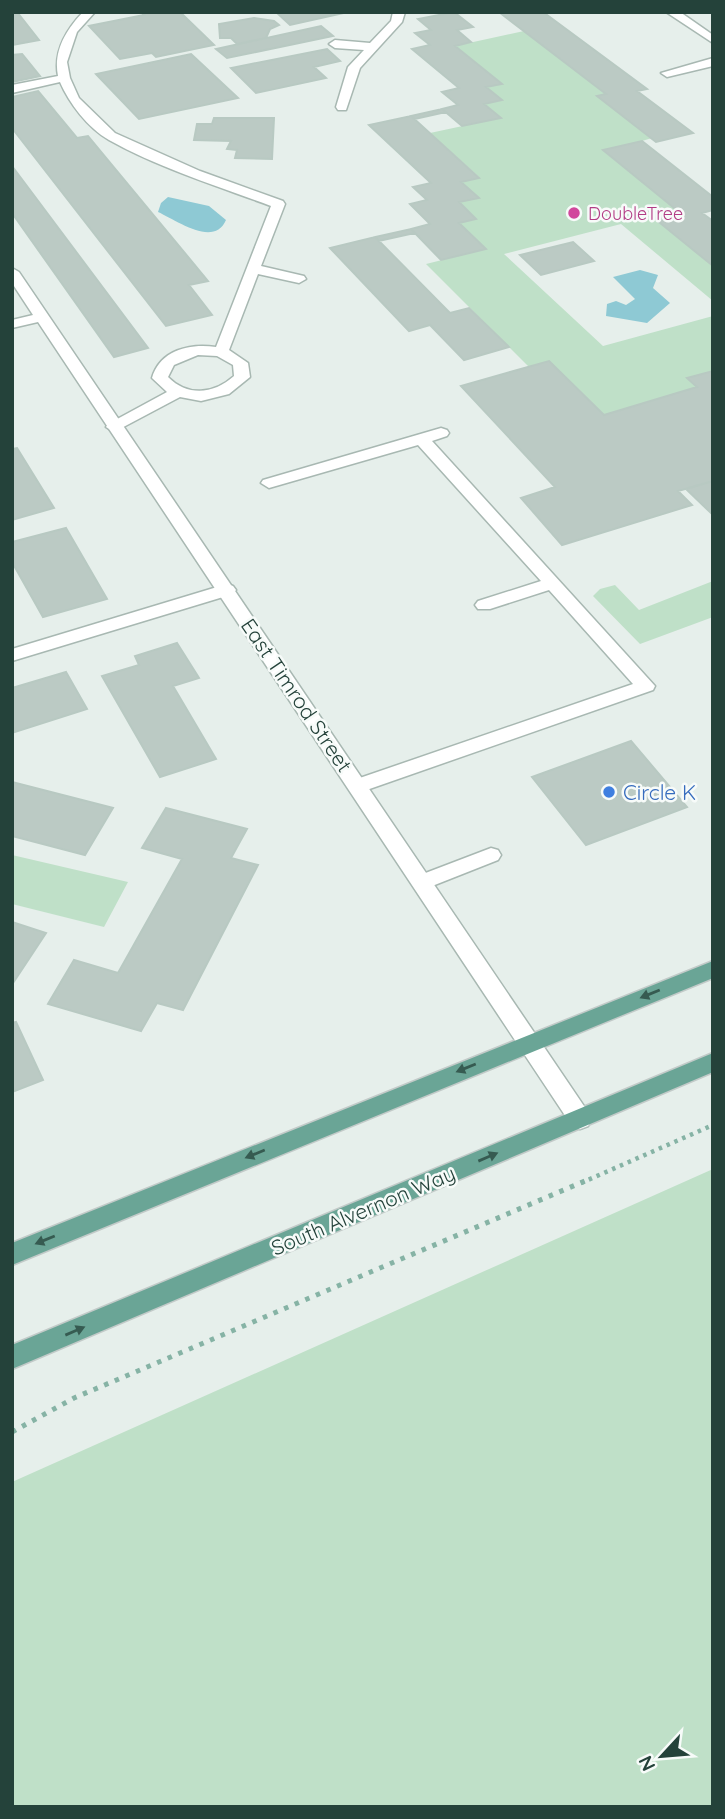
<svg xmlns="http://www.w3.org/2000/svg" width="725" height="1819" viewBox="0 0 725 1819" font-family="Quicksand,sans-serif">
	<style>
		.green { fill: #bfe0c8 }
		.water { fill: #8ec9d4 }
		.building { fill: #bbcac4; stroke: #b8c9c2; stroke-width: 2 }
		.lines { fill: none; stroke-linecap: round; stroke-linejoin: round }
		.service-casing { stroke: #a8b8b2; stroke-width: 3 }
		.minor-casing { stroke: #a8b8b2; stroke-width: 3 }
		.primary-casing { stroke: #c2cac8; stroke-width: 3 }
		.path-far1 { stroke: #86b3a5; stroke-width: 4.5; stroke-dasharray: 3.5 5; stroke-linecap: butt }
		.path { stroke: #86b3a5; stroke-width: 5; stroke-dasharray: 4.5 7; stroke-linecap: butt }
		.service { fill: #fff; fill-rule: evenodd }
		.minor { fill: #fff; fill-rule: evenodd }
		.primary { fill: #6aa596; fill-rule: evenodd }
		.oneway { fill: #365b51 }
		.hotel-dot { fill: #d1479c; stroke: #f7fbf9; stroke-width: 2.5 }
		.shop-dot { fill: #3f7fe0; stroke: #f7fbf9; stroke-width: 2.5 }
		.labels { text-anchor: middle; dominant-baseline: central; stroke-width: 5; stroke-linejoin: round; paint-order: stroke }
		.far-hotel-label { font-size: 18px; fill: #b23c85; stroke: #f7fbf9; text-anchor: start }
		.street-label { font-size: 21px; fill: #24423a; stroke: #f7fbf9 }
		.shop-label { font-size: 21px; fill: #366cbe; stroke: #f7fbf9; text-anchor: start }
	</style>
	<rect width="100%" height="100%" fill="#e6efeb"/>
	<path class="green" d="M524,31L606,94L598,96L652,138L642,141L679,212L655,218L713,266V301L621,224L504,254L603,346L713,316V371L688,378L697,387L604,415L549,361L529,367L426,264L486,249L459,223L476,219L459,202L478,198L461,182L479,177L430,133L500,118L484,104L486,87L501,83L455,46Z
		M713,581V617L640,644L593,596L600,589L615,585L639,610Z
		M12,855L128,882L104,927L12,904Z
		M713,1169V1807H12V1482Z"/>
	<path class="water" d="M168,197L209,206L226,220C214,248 176,220 158,212L161,203Z
		M640,270L658,275L653,288L670,303L647,323L606,316L607,304L616,301L626,305L635,299L613,277Z"/>
	<path class="building" d="M12,12H17L39,40L12,45Z
		M141,12H180L214,45L156,57L152,53L120,59L89,26L144,15Z
		M276,12H348L290,25Z
		M454,12L473,27L457,30L471,42L455,46L502,84L486,87L502,100L484,104L501,118L462,126L442,109L458,105L442,92L459,88L412,49L430,45L415,33L431,30L418,19Z
		M499,12H543L647,89L637,91L693,133L656,142L597,96L606,94Z
		M254,18L274,21L279,25L270,29L266,38L237,44L231,38H220L219,24Z
		M321,26L333,36L227,58L216,49Z
		M327,49L340,61L314,67L326,78L256,93L231,68Z
		M22,54L40,76L12,82V55Z
		M191,54L238,98L139,119L96,74Z
		M38,91L77,138L88,136L208,281L189,285L212,315L166,326L12,128V97Z
		M442,109L446,112L415,119L411,116Z
		M411,116L479,178L461,182L479,198L459,202L476,219L459,223L486,249L441,260L411,229L430,224L410,204L427,200L413,187L431,183L369,125Z
		M214,118H274L272,159L235,158L237,150L227,149L231,141L194,140L197,124H212Z
		M642,141L713,197V210L702,213L713,221V266L654,218L679,212L603,150Z
		M12,166L148,348L114,357L12,213Z
		M411,229L415,233L379,241L375,237Z
		M375,237L450,313L469,308L509,347L464,360L430,325L409,331L330,248Z
		M573,242L594,261L541,275L520,255Z
		M549,361L604,415L697,387L687,378L713,371V481L678,491L692,505L562,545L521,498L555,487L461,386Z
		M17,448L54,508L12,520V449Z
		M713,481V515L686,489Z
		M66,528L107,599L43,617L12,562V542Z
		M177,643L199,678L173,686L216,759L160,777L102,676L139,665L135,656Z
		M66,672L87,709L12,733V688Z
		M631,741L687,807L586,845L532,777Z
		M12,782L113,808L85,855L12,836Z
		M166,808L247,829L231,858L258,865L183,1010L157,1003L141,1031L48,1004L74,960L118,973L182,859L142,848Z
		M12,922L46,933L13,983H12Z
		M16,1022L43,1080L12,1092V1023Z"/>
	<g class="lines">
		<g class="service-casing">
			<path id="service" d="M83,12H95L77,32L67,62L70,78L79,98L115,133L200,171L283,201L285,204L261,266L304,276L306,279L299,283L258,274L229,350L248,363L250,377L229,394L201,401L180,397L114,432L106,427L108,424L167,392L152,378C160,350 190,343 216,347L271,206C217,186 159,168 109,140C88,128 69,103 60,82L12,93V85L58,76C53,51 66,30 83,12ZM198,355L217,356L233,365L234,376C214,394 188,397 168,377L174,365Z
				M393,12H405L402,22L360,68L346,110H338L336,107L348,67L364,50L335,48L329,44L335,40L370,43L391,21Z
				M713,58V66L667,77L661,73Z
				M441,428L447,430L449,433L447,436L432,441L655,686L653,690L358,793L351,791L348,786L351,781L633,684L549,590L490,609H478L475,605L478,601L541,581L418,445L269,488L261,483L263,480Z
				M227,584L233,586L236,590L233,594L12,661V649Z
				M491,848L498,850L501,855L498,860L422,890L415,887L412,882L415,877Z"/>
		</g>
		<g class="minor-casing">
			<path id="minor" d="M666,12H680L713,35V43Z
				M12,268L19,272L588,1112L592,1119L588,1126L580,1129L572,1126L38,322L12,328V320L33,315L12,283Z"/>
		</g>
		<g class="primary-casing">
			<path id="primary" d="M713,961V978L12,1265V1243Z
				M713,1053V1072L12,1369V1345Z"/>
		</g>
		<path class="path-far1" d="M581,1183L713,1125"/>
		<path class="path" d="M12,1432L74,1398L585,1181"/>
		<use href="#service" class="service"/>
		<use href="#minor" class="minor"/>
		<use href="#primary" class="primary"/>
	</g>
	<defs><path id="oneway-solid" d="M-6-.8H1V-3.2L6.5 0L1 3.2V.8H-6Z" transform="scale(1.75)"/></defs>
	<g class="oneway">
		<use href="#oneway-solid" transform="translate(650 994) rotate(158)"/>
		<use href="#oneway-solid" transform="translate(466 1068) rotate(158)"/>
		<use href="#oneway-solid" transform="translate(255 1154) rotate(158)"/>
		<use href="#oneway-solid" transform="translate(488 1157) rotate(-23)"/>
		<use href="#oneway-solid" transform="translate(45 1240) rotate(158)"/>
		<use href="#oneway-solid" transform="translate(75 1331) rotate(-23)"/>
	</g>
	<circle class="hotel-dot" cx="574" cy="213" r="7"/>
	<circle class="shop-dot" cx="609" cy="792" r="7"/>
	<g class="labels">
		<g class="far-hotel-label">
			<text x="588" y="213">DoubleTree</text>
		</g>
		<g class="street-label">
			<text transform="translate(297 695) rotate(56)">East Timrod Street</text>
			<text transform="translate(363 1210) rotate(-23)">South Alvernon Way</text>
		</g>
		<g class="shop-label">
			<text x="623" y="792">Circle K</text>
		</g>
	</g>
	<rect width="725" height="1819" fill="none" stroke="#24423a" stroke-width="28"/>
	<g transform="translate(662 1756) rotate(244)" stroke="#f7fbf9" stroke-width="5" paint-order="stroke">
	<path d="M0-5L12 26L0 18L-12 26Z" fill="#24423a"/>
	<text y="-10" font-size="19" font-weight="bold" text-anchor="middle" fill="#24423a">N</text>
	</g>
</svg>
